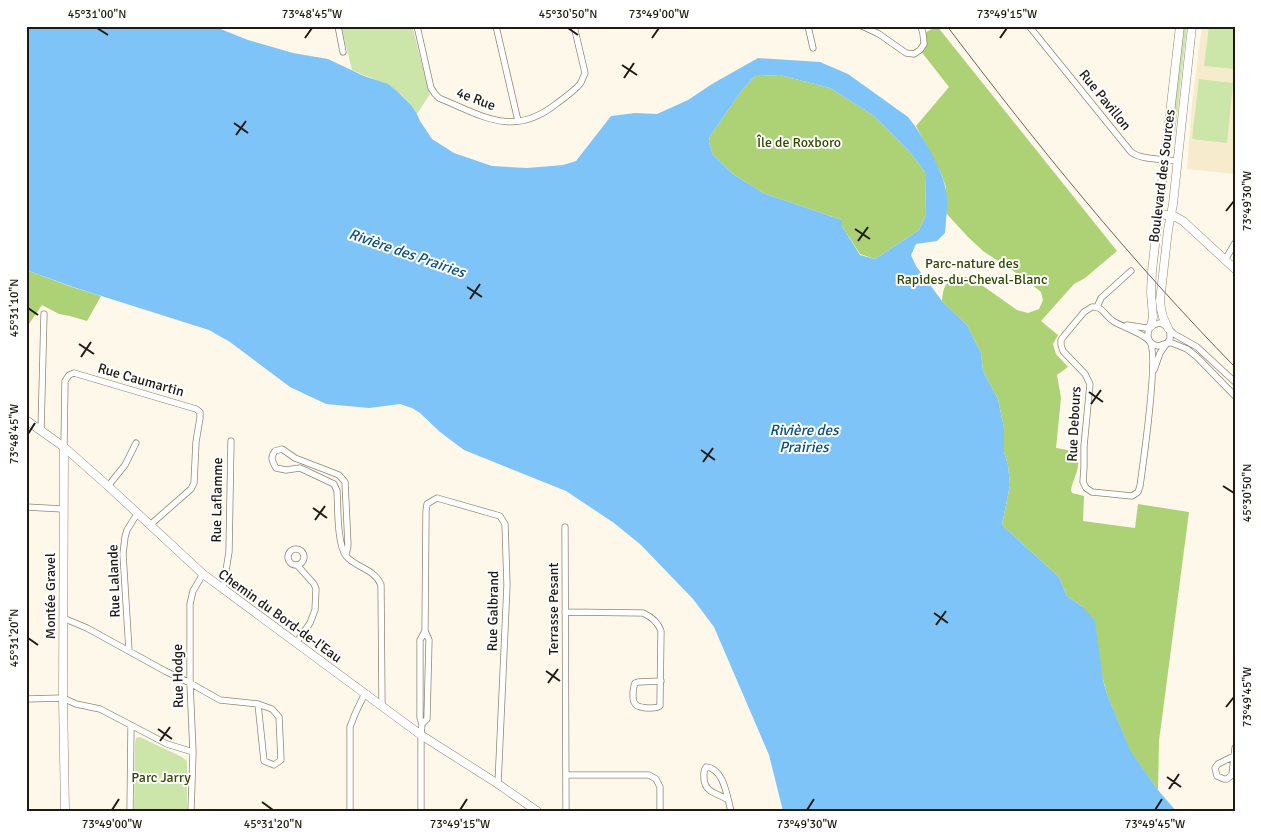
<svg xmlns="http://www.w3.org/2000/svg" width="1261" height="837" viewBox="0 0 1261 837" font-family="Signika,sans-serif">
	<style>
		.built { fill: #f7ebce }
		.green { fill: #cbe6a8 }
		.forest { fill: #acd275 }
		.water { fill: #7fc4f9; fill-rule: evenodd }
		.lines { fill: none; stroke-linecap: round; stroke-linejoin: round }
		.minor-casing { stroke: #908773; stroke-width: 7 }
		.tertiary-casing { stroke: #908773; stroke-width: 9 }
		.minor { stroke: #fff; stroke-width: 5.5 }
		.tertiary { stroke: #fff; stroke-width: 8 }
		.tram { stroke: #69655c; stroke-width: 1 }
		.ticks { fill: none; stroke: #1e1b13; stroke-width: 2 }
		.labels { text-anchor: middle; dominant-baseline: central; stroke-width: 4; stroke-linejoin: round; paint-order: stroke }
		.street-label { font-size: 14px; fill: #1e1b13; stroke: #fff }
		.park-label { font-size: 14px; fill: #324902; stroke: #fff }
		.water-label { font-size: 15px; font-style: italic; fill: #0b517c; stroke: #fff }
		.neatline { fill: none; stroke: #1e1b13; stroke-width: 2 }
		.ticks-label { font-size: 12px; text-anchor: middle; fill: #1e1b13 }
	</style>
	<rect width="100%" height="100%" fill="#fef8eb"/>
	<path class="built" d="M1202,26H1235V174L1187,169L1192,103Z"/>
	<path class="green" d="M341,26H407L413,29L428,89L430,94L417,114C398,84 381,83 352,70Z
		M1183,26H1187L1175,134L1173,122V115Z
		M1209,26H1235V69L1204,66Z
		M1199,79L1233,83L1227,143L1192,139Z
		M140,737L182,757L187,761V811H134L135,744L136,738Z"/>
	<path class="forest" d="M937,26L1117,251L1085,278L1074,284L1041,321L1058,335L1053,344L1056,354L1068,367L1057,375L1061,398L1056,448L1074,451C1084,465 1073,477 1071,490L1072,493L1084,496L1083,521L1135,528L1138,504L1189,512L1159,741L1158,790L1130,751L1107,694L1083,607L1067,596L1059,577L1002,525L1010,485L1008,465L1004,452V428L998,399L983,371L981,353L967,325L942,301C944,284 945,283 960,275L976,281L1017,310L1028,313L1039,309L1043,300L1041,292L1025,279L983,251L968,237L946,213V187L941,173L916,126L949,87L920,50L923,34Z
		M780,75L830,88L874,116L909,151L925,172L926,215L919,230L875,259L860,254L842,226V220L763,193L733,174L713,155L709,142L710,136L743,89L755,76Z
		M26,270L72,287L101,296L87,321L70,316L59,314L42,305L29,324L26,323Z"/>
	<path class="water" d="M26,26H213L248,40L269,46L293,53L328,59L364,76L388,84L398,92L411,105L417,114L420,121L432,139L454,153L492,166L527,168L563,165L576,161L611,116L635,113L657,114L688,100L712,84L758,58L820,62L848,74L908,117C920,131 942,169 945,186C949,201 946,218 945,233L937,241L916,244L911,255L916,266L942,301L967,325L981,353L983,371L998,399L1004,428V452L1008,465L1010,485L1002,525L1059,577L1067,596L1083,607L1095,621L1103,680L1107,694L1130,750L1158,790L1176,811H783L769,755L714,627L693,599L641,545L614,523L566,491L464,450L440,432L420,413L412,408L400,404L369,408L326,404L290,387L230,342L209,330L73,287L26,270ZM780,75L830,88L874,116L909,151L925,172L926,215L919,230L875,259L860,255L842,226V220L763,193L733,174L713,155L709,142L710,136L743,89L755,76Z"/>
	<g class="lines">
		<g class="minor-casing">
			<path id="minor" d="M338,26L343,52
				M417,26L431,88L435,94L439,98C483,116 513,138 556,104C564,98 573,92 580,84C582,81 583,77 585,73L574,26
				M496,26L518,121
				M808,26L813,48
				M862,26L879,34L906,53L914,54L920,50L924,44L923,34L921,26
				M1029,26L1131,152C1141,160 1164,159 1177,161
				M1225,260L1235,243
				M1092,307C1103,306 1105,316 1113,321C1122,327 1144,333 1150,342C1159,355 1143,464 1140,486L1138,492L1132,496L1092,492L1086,488L1083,482L1084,467V446L1090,384L1085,374L1063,351L1061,345V340L1064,336L1084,312Z
				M1097,307L1101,298L1131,271
				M1127,325L1146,328L1159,323L1163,324L1168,328L1170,333V339L1160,353L1154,370
				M1151,326C1145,335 1148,344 1158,346L1167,343H1172L1187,349L1197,357L1235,396
				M1169,329L1174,334L1197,347L1235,382
				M41,430L44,314
				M64,447L65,381L69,375L74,373L196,409L200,412V418L196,442L194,483L191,489L150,525
				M108,486L125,465L136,443
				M26,507L63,509
				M565,527L566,811
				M288 557a8 8 0 1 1 16 0a8 8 0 1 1-16 0Z
				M346,555L348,545L345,482L339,475L295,458L282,449L275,451C270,457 272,461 276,468L286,470L300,468L334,484L337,491C338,507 337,544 346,556C356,568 375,569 381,585L382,706
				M223,589L229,552L231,441
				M565,612L643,613C652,617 658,622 661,631L660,703V706C655,709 652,708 647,708C638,707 633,706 633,696C633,692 633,688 635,683L638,682L661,681
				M63,618L87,628L165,671L190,683L220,700L258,704L272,709L279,717L281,760L274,765L264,761L258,704
				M296,643L310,623L315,610L316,589L314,584L297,565
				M129,651L123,554L125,537L127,530L137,514
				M26,699L63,698L76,704L100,709L167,744L193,752
				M422,724L427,719L429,640L425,631
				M1234,756L1218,764L1215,768L1217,776L1224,779H1227L1232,775L1235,748
				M566,775H649L656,779L660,787V811
				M727,799C716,793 705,792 704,779C704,774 703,771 706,767C724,768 727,797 731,811
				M130,811L131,726
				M191,811L193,752L190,683V604L193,591L203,574
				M350,811V727L355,714L365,693
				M421,811V735L422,724L420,718V640L425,631L426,511L427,504L437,498L500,516L505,524L507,585L498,784"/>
		</g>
		<g class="tertiary-casing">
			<path id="tertiary" d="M1159,214L1174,216L1183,221L1235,269
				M1151,326L1153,317L1151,293L1152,271L1180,26
				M1168,328L1163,317L1161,309L1160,301L1168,230L1173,204L1192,26
				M26,420L64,447L108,486L203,574L421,735L498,784L537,811
				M64,447L63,698L65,811"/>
		</g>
		<use href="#minor" class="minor"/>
		<use href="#tertiary" class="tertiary"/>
		<path class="tram" d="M947,26C1037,145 1131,261 1235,367"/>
	</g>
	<path class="ticks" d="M97,28L108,35M568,28L578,35M305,38L312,28M652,38L659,28M1000,38L1007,28M622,65L637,75M624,78L634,63M234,123L248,133M236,135L246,121M1226,211L1234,201M855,229L870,239M858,241L868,227M467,287L482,297M470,299L480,284M28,308L38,315M79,344L94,354M81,357L91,342M1089,392L1103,402M1091,404L1101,390M28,434L35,423M701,450L715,460M703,462L713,448M1223,486L1234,493M313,508L327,518M315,520L325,506M934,613L948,623M936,625L946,611M28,638L38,645M546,671L560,681M548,683L558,669M1226,707L1234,697M158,729L172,739M160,741L170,727M1167,777L1181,787M1169,789L1179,774M262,802L273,810M112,810L119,799M460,810L467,799M807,810L814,799M1155,810L1162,799"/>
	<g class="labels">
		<g class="street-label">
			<text transform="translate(476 99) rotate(21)">4e Rue</text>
			<text transform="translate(1105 100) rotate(51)">Rue Pavillon</text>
			<text transform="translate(1162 176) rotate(-83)">Boulevard des Sources</text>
			<text transform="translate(141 380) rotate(16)">Rue Caumartin</text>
			<text transform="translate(1074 424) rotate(-87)">Rue Debours</text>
			<text transform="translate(217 500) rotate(-89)">Rue Laflamme</text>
			<text transform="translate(114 581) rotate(-92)">Rue Lalande</text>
			<text transform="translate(50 596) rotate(-90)">Montée Gravel</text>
			<text transform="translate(553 609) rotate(-90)">Terrasse Pesant</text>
			<text transform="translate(493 611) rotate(-89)">Rue Galbrand</text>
			<text transform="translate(280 616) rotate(36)">Chemin du Bord-de-l'Eau</text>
			<text transform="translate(178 676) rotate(-91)">Rue Hodge</text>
		</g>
		<g class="park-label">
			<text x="799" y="142">Île de Roxboro</text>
			<text x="972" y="263">Parc-nature des<tspan x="972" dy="16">Rapides-du-Cheval-Blanc</tspan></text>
			<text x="161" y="777">Parc Jarry</text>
		</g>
		<g class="water-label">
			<text transform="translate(407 253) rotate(19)">Rivière des Prairies</text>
			<text x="804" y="430">Rivière des<tspan x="804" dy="17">Prairies</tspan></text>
		</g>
	</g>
	<rect width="1261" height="837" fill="none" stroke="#ffffff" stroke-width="55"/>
	<rect x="28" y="28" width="1206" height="782" class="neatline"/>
	<g class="ticks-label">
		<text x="97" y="18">45°31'00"N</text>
		<text x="312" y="18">73°48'45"W</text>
		<text x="568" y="18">45°30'50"N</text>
		<text x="659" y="18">73°49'00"W</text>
		<text x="1007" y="18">73°49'15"W</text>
		<text transform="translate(1247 201) rotate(-90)" y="4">73°49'30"W</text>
		<text transform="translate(14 308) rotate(-90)" y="4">45°31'10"N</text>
		<text transform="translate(14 434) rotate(-90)" y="4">73°48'45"W</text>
		<text transform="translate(1247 493) rotate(-90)" y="4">45°30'50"N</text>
		<text transform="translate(14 638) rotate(-90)" y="4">45°31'20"N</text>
		<text transform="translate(1247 697) rotate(-90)" y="4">73°49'45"W</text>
		<text x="112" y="828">73°49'00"W</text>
		<text x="273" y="828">45°31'20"N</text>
		<text x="460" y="828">73°49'15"W</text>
		<text x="807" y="828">73°49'30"W</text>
		<text x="1155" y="828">73°49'45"W</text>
	</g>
</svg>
